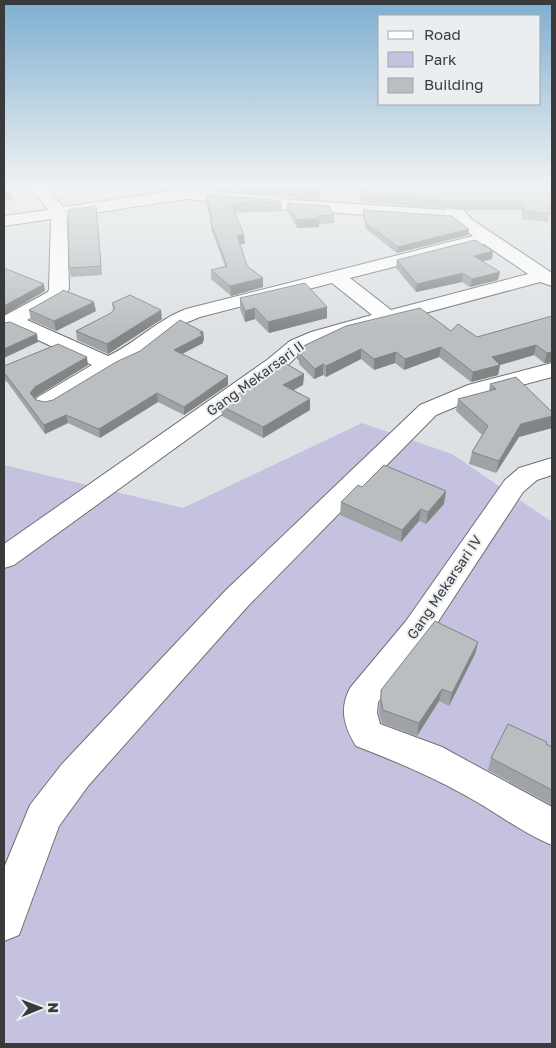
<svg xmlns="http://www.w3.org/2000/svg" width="556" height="1048" viewBox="0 0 556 1048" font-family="'Golos Text',sans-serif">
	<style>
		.green { fill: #c5c2e0 }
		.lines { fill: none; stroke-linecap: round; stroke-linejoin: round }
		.minor-casing { stroke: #6f7174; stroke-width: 2 }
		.minor { fill: #fff; fill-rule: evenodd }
		.wall { fill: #a0a3a5 }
		.shaded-wall { fill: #828586 }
		.building { fill: #babec0; stroke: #828586 }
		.labels { text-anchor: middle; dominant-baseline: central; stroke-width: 4; stroke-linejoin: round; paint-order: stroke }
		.street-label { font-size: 14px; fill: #393a3b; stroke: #ebeef1 }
	</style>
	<rect width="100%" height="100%" fill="#dee1e4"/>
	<path class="green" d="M201,185L197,190L153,197L140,186Z
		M362,423L452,454L552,522V1044H4V465L183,508Z"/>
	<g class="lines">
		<g class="minor-casing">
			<path id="minor" d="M29,185H45L63,207L186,189L270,196L281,199L446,210L433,193L438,185H457L449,193L471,219L552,273V286L540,282L325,340L304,349L283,370L14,565L4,568V544L267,360L290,341L311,332L372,315L332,283L200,317L183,324L140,358L116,369L54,407L46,409L38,407L34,402L38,397L92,365L12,328L4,330V316L48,292L49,289L51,219L4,226V216L48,210ZM186,199L269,206L280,209L454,221L473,236L186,309C157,320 136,343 108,356L27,320L62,300L69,289L67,217ZM484,244L528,274L391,310L350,278Z
				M552,363V377L484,395L436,415L248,606L88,786L59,826L19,935L4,941V868L30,805L62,764L226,590L420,405L468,385Z
				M552,458V475L537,480L523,492L428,637L378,702L377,713L380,724L442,747L552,807V845C524,834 500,815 475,801C436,778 397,762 356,746C344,726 339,709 350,688L406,621L505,480L519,468Z"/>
		</g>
		<use href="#minor" class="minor"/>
	</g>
	<path class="wall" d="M213,186H300V188L320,189V200L213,189Z
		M443,186H552V209H550L548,222L522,219V210H465L360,202L359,198L360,191L446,187Z
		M206,195L282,202V211L235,213L245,244H240L247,266L263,278V287L231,296L211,279V270L225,266L211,229V220L206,204Z
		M287,203L334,215V223L319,224V227L297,228L287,211Z
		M96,206L102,275L71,277L69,268Z
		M363,210L469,229L468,235L397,253L366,229L363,216Z
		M492,259L483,261L498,280L470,287L462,282L416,292L396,268L397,260Z
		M240,298L327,318L269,333L255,319L245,322L240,309Z
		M112,303L162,319L108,354L77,340L76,331L111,313L113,310Z
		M29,310L96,311L56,331L31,320Z
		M552,316V362L544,363L534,355L500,365L498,375L471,382L439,357L404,370L395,363L374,370L361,359L326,377L323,375L314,379L299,364V361L297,359V349L451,331L477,337Z
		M203,332L204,340L203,341V343L182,354L228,376V385L184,415L158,402L100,438L68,423L45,434L8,383L4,380V366L88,365L37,396L34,399L36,400L45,402L53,400Z
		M304,374L303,385L293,390L310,399V410L263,438L222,416L221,406Z
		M490,384L552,412V428L519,437L496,473L469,464L472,452L482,435L456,411L458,399L489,391Z
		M362,487L444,504L426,524L419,521L401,542L340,515L341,502Z
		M478,642L475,654L449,706L439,701L417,736L382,723L379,713L381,690Z
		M546,745L552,747V805L488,770L491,758Z"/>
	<path class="shaded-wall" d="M11,192L13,200L4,202V193Z
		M96,206L97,214L102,275L101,266Z
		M319,218V227L297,228V220Z
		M469,229L468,235L397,253L398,247Z
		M237,235H244L245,244L237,245Z
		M493,251L492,259L473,264L474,256Z
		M500,272L498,280L470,287L472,279Z
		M463,273L462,282L416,292L417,284Z
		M263,278V287L231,296L230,286Z
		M44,284L45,291L4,315V306Z
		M94,302L96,311L56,331L54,321Z
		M327,307V318L269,333L268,322Z
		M255,308V319L245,322V311Z
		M161,310L162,319L108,354L107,344Z
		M203,332L204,340L203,341V343L174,358V350Z
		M37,334L38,342L4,358V349Z
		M536,345L534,355L500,365L498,375L471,382L473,372L492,357Z
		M441,347L439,357L404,370L405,359Z
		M361,349V359L326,377V366Z
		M396,352L395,363L374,370V359Z
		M552,352V362L544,363L547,353Z
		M87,357L88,365L37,396L32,402L30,393L35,387Z
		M323,364V375L314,379L315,369Z
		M304,374L303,385L283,396V385Z
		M228,376V385L184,415V407Z
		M157,393L158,402L100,438L99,429Z
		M310,399V410L263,438V427Z
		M66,415L68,423L45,434L44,425Z
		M552,416V428L519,437L496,473L499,461L521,424Z
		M446,491L444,504L426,524L428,512Z
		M421,509L419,521L401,542L402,530Z
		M478,642L475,654L449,706L452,693Z
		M442,689L439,701L417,736L419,723Z"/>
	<path class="building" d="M4,186H6L11,192L4,193Z
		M254,186H300V188L320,189V192Z
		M451,186H552V201H550V214L523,211L524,202H466L360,195V191L450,187Z
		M206,195L269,199L282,202L231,204L244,235H237L247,266L263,278L230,286L211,270L227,266L210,220H212Z
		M287,203L329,206L334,215L318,216L319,218L297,220Z
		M96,206L101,266L69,268L68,210Z
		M363,210L452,216L469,229L398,247L366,223Z
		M475,240L493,251L474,256L500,272L472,279L463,273L417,284L397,260Z
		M4,268L44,284L4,306Z
		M305,283L327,307L268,322L255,308L245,311L240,298Z
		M63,290L94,302L54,321L29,310L61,292Z
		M130,295L161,310L107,344L76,331L111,313L115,308L112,303Z
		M420,308L451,331L458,324L477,337L552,316V352L547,353L536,345L492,357L500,365L473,372L441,347L405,359L396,352L374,359L361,349L326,366L323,364L315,369L299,353L302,352L297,349L346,326Z
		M180,320L203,332L200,333L203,335L174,350L228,376L184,407L157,393L99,429L66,415L44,425L6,375L4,373V366L58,344L87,357L35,387L30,393L36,400L45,402L53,400L116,362L140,351Z
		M10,322L37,334L4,349V323Z
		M283,362L304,374L283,385L310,399L263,427L221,406Z
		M516,377L552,412V416L521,424L499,461L472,452L488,426L458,399L496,389L490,384Z
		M384,465L446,491L428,512L421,509L402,530L341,502L358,485L362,487Z
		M435,621L478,642L452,693L442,689L419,723L383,710L381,700V690Z
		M508,724L547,742L546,744L552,747V790L491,758Z"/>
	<linearGradient id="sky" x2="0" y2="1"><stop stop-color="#7eaed0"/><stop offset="0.56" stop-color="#f0f2f3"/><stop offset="1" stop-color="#f0f2f3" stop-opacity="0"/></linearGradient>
	<rect width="556" height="332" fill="url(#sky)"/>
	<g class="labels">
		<g class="street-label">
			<text transform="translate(255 378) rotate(-36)">Gang Mekarsari II</text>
			<text transform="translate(444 587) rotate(-56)">Gang Mekarsari IV</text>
		</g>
	</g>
	<rect width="556" height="1048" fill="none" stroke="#393a3b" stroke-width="10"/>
	<rect x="378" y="15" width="162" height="90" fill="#ebeef1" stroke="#a4a6a8"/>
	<rect x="388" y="31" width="25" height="8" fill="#ffffff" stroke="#a4a6a8"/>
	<text x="424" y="40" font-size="15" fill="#393a3b">Road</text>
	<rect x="388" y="52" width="25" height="15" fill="#c5c2e0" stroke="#a4a6a8"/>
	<text x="424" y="65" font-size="15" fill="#393a3b">Park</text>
	<rect x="388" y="78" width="25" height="15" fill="#babec0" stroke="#a4a6a8"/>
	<text x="424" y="90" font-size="15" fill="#393a3b">Building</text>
	<g transform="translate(40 1008) rotate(89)" stroke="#ebeef1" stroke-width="4" paint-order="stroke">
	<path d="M0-4L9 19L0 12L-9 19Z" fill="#393a3b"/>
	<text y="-8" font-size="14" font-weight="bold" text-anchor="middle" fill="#393a3b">N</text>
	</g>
</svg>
